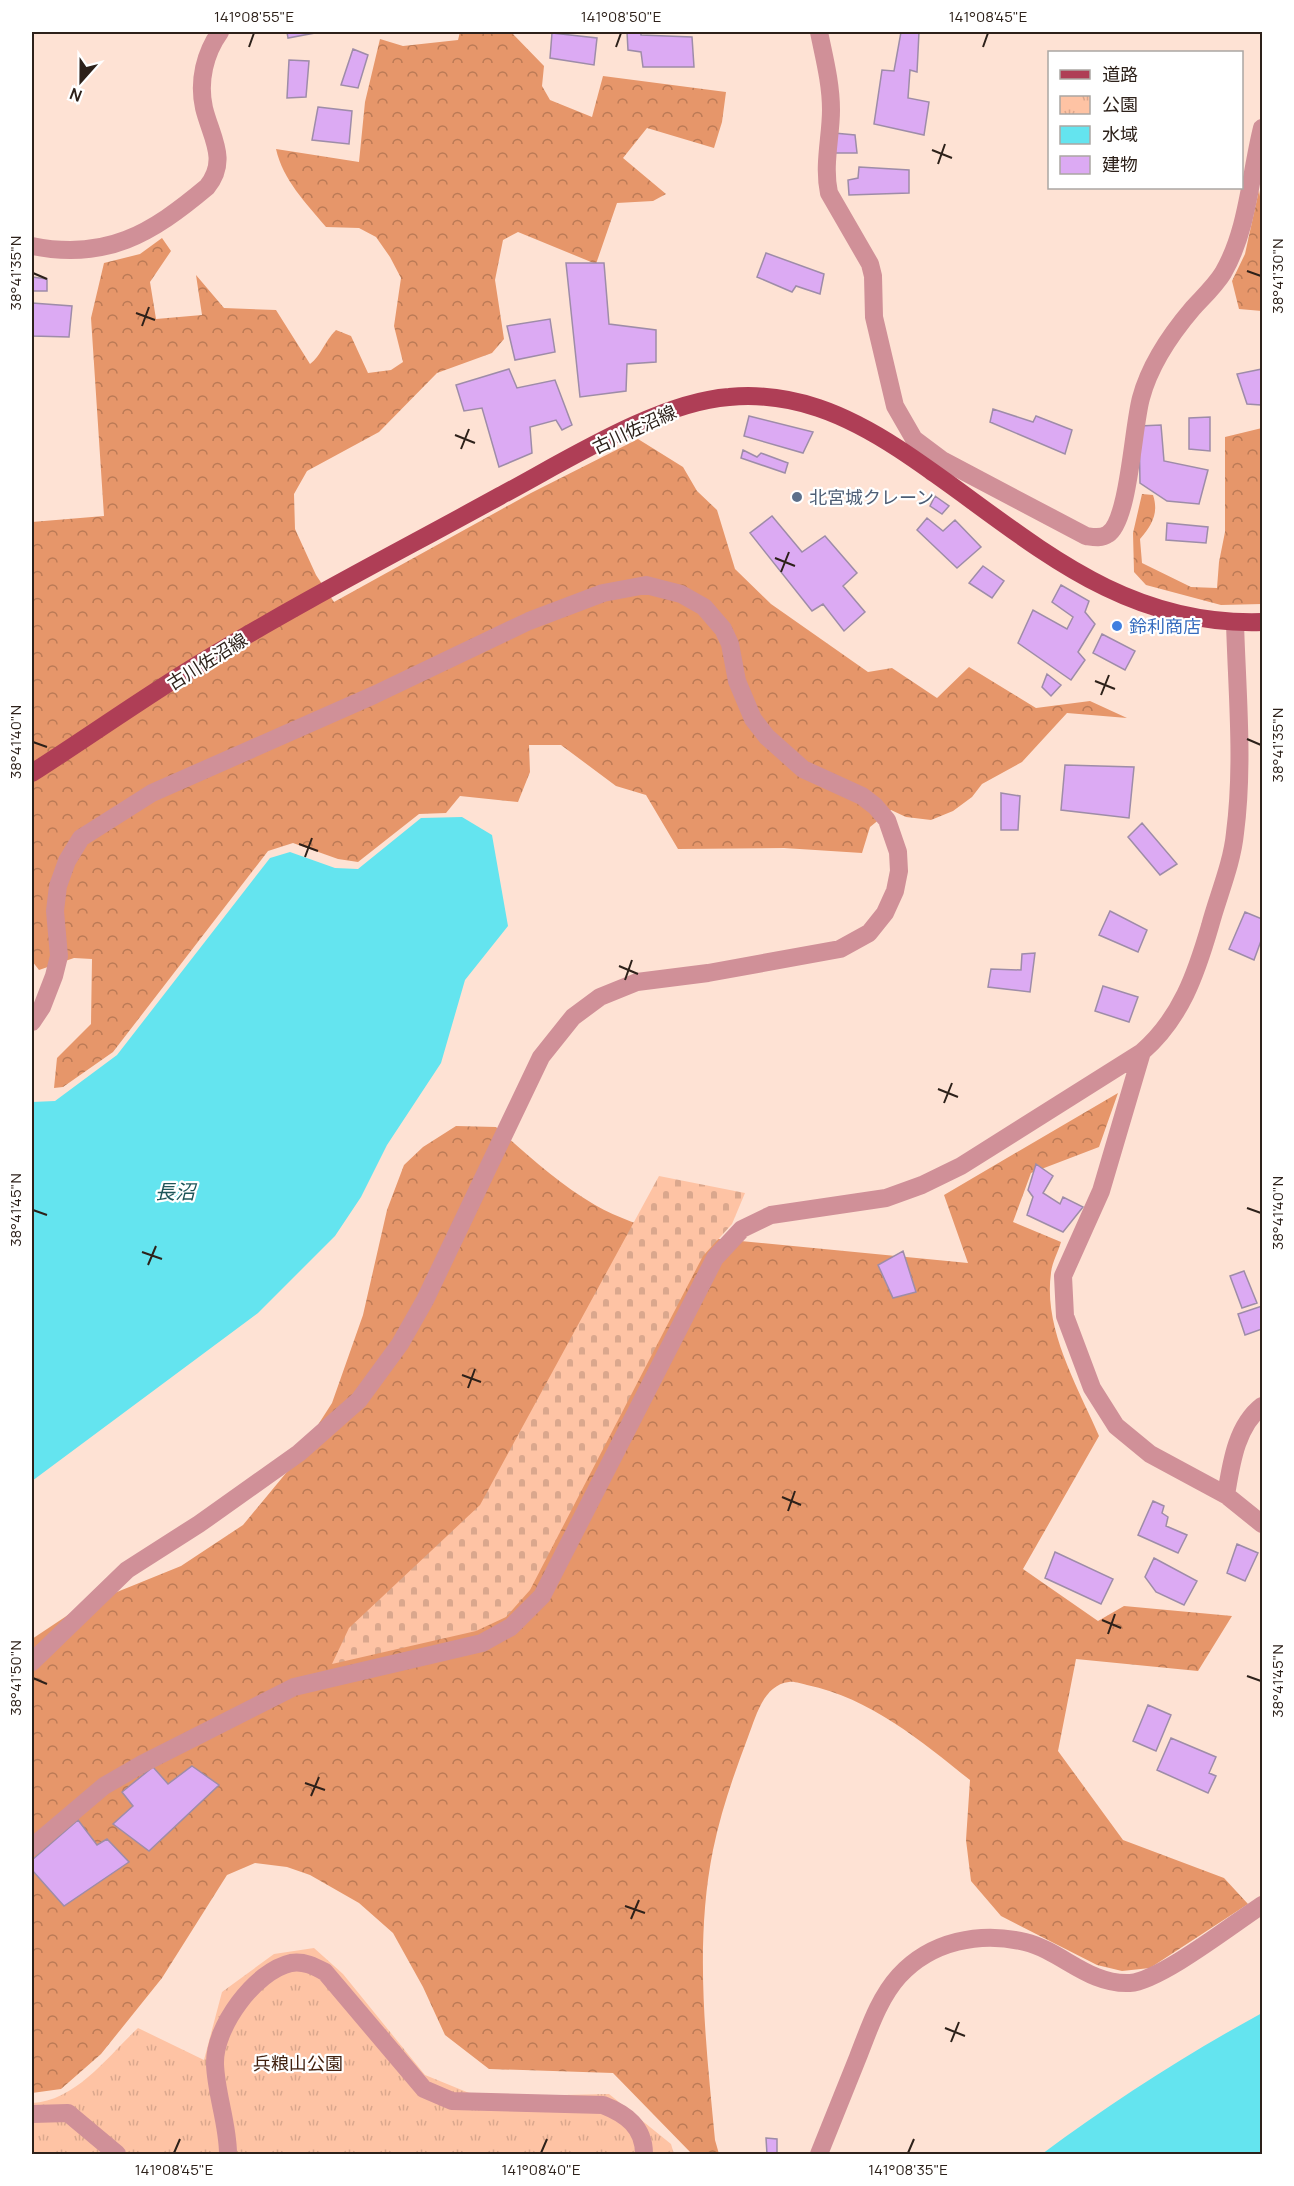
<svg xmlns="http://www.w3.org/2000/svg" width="1294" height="2186" viewBox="0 0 1294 2186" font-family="Manrope,'Noto Sans JP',sans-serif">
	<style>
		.forest { fill: url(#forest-crowns) }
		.cemetery { fill: url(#cemetery-stones) }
		.park { fill: url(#park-tufts) }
		.water { fill: #64e4ef }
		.building { fill: #dcaaf3; stroke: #9e8ca8; stroke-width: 1.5 }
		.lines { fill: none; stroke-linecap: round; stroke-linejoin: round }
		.minor { stroke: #d09098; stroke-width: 18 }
		.major { stroke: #af3e56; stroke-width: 18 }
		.ticks { fill: none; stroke: #2d211a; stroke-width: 2 }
		.service-dot { fill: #5c6f8a; stroke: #fff; stroke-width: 2 }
		.shop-dot { fill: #3f7fe0; stroke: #fff; stroke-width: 2 }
		.labels { text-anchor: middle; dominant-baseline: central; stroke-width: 4.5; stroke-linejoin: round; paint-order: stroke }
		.street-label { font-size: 18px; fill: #2d211a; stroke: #fff }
		.service-label { font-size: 18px; fill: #4e5e75; stroke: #fff; text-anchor: start }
		.shop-label { font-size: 18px; fill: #366cbe; stroke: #fff; text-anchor: start }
		.park-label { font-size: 18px; fill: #41210f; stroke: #fff }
		.water-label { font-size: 20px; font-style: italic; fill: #1e5559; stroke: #fff }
		.neatline { fill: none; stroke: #2d211a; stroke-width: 2 }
		.ticks-label { font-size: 15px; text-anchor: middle; fill: #2d211a }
	</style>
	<defs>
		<pattern id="forest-crowns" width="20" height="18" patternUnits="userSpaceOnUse" patternTransform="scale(1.5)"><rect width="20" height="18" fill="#e6966a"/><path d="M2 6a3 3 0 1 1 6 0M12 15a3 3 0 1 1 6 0" fill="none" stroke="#bb7a56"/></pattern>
		<pattern id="cemetery-stones" width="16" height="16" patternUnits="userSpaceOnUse" patternTransform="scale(1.5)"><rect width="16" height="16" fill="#fec3a4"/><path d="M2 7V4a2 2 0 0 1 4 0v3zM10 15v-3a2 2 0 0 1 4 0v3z" fill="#daa78d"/></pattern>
		<pattern id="park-tufts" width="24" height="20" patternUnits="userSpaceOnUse" patternTransform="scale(1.5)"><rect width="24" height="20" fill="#fec3a4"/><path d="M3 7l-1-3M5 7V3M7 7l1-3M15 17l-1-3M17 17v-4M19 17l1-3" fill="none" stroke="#daa78d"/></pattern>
	</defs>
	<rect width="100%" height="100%" fill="#fee2d4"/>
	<path class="forest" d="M460,32H511L544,66L542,86L550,100L592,117L603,76L726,92L722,122L714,148L647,128L623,158L666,194L653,201L617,203L596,264L518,232L503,240L495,280L504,339L492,353L437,373L379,432L307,471L294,494L295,529L316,575L334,602L531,493L638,439L683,467L697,491L717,510L735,569L771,604L868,672L892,668L937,698L969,667L1036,708L1090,701L1127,718L1067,713L1022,762L982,784L972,797L953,811L931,820L906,817L891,810L870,827L862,853L784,848L678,849L646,795L616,786L561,745H529L530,772L518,802L460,796L446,813L419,814L358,862L338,859L293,843L268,851L113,1052L63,1087L54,1088L57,1058L91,1024L92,959L74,958L39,970L32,961V522L104,516L91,318L104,263L140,254L162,238L171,251L150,282L156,319L202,315L196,275L224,308L276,310L310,364C321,356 324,342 336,330L351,336L368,373L391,370L403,362L394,326L401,278L390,257L376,237L359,228L326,227C306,203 283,180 276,149L359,162L365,102L380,39L403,46L458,40Z
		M1259,190L1262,210V311L1239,309L1232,281L1245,254Z
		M1262,428V604L1221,605L1146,585L1134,572L1133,533L1142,494L1153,495C1159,513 1152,525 1140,539L1142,563L1191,587L1217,588L1219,562L1225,532V437Z
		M1118,1093L1099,1147L1031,1173L1013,1222L1061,1242C1058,1252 1052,1263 1051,1273C1043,1329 1078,1387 1099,1436L1023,1569L1098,1621L1124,1606L1232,1616L1198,1671L1076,1659L1058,1751L1123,1840L1224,1878L1248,1904L1150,1968L1122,1971L1097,1965L1001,1916L971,1881L966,1840L970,1780C921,1741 870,1698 807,1685C802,1684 794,1681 789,1682C763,1685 756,1717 748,1737C734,1774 721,1811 713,1850C694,1944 706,2045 715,2140L719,2154H692L613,2073L489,2069L445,2035L423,1987L393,1933L359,1903L310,1875L287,1867L255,1863L227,1875L162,1978L101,2054L61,2089L32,2093V1639L80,1607L181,1566L243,1525L291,1467L332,1403L363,1315L387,1210L404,1165L423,1147L456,1126L496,1127C526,1154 559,1184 595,1205C618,1218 643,1226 668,1234L968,1263L944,1195Z"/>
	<path class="cemetery" d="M659,1176L745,1193L732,1224L703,1256L530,1590L506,1617L476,1631L332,1664L349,1628L480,1505Z"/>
	<path class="park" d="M314,1948L343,1974L425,2075L479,2097L609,2094L671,2144L674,2154H32V2103C76,2101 108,2056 138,2028L204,2060L222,1992L274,1954Z"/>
	<path class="water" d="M462,817L492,835L508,926L465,980L441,1063L387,1145L361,1197L335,1236L258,1313L32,1481V1102L55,1101L117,1055L270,858L290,852L335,868L358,869L421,818Z
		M1262,2013V2154H1042C1112,2102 1185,2055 1262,2013Z"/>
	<path class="building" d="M287,32H314L315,33L288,38Z
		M627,32H641V35L692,37L694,67H643L641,52L628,50Z
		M901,32H919L917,72L910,70L908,98L929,102L924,135L874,124L882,70L894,71Z
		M552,33L597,38L594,65L550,58Z
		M353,49L368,55L358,88L341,85Z
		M289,60L309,61L306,97L287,98Z
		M318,107L352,111L349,144L312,140Z
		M834,133L855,135L857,153H834Z
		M859,167L909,170V193L849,195L848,180L858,178Z
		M766,253L824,274L820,294L796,286L792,292L757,277Z
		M566,263H604L609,324L656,330V362L627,364L626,391L580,397Z
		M32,277L47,279V291H32Z
		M32,303L72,306L69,337L32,336Z
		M550,319L555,352L515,360L507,326Z
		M509,369L517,388L555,380L572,425L562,430L556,420L530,427L532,453L499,467L482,408L464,411L456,385Z
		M1262,369V410L1261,405L1247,404L1237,374Z
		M993,409L1033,422L1036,416L1072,430L1065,454L990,422Z
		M749,416L813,432L803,453L744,436Z
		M1210,417V451L1189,449V418Z
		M1161,425L1164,461L1208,470L1199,504L1167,501L1140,483L1139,426Z
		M743,450L757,457L761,453L788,463L785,473L741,458Z
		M935,496L949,506L942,514L930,506Z
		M772,516L802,552L825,536L857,573L843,586L865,612L844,631L823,604L812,611L750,533Z
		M927,518L943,531L955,520L981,547L957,568L917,530Z
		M1167,523L1208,527L1206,543L1166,540Z
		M983,566L1004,581L992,598L969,583Z
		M1061,585L1089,601L1085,612L1095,624L1078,652L1085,660L1071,680L1018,643L1033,610L1067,629L1073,617L1052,602Z
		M1102,634L1135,651L1125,670L1093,653Z
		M1047,674L1061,685L1051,696L1042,687Z
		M1065,765L1134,767L1129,818L1061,810Z
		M1001,793L1020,796L1018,830H1001Z
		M1142,823L1177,864L1160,875L1128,837Z
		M1110,911L1147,930L1138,952L1099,935Z
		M1245,912L1262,919V938L1254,960L1229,949Z
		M1035,953L1030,992L988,987L991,969L1021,970L1022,954Z
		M1103,986L1138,997L1129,1022L1095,1011Z
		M1036,1164L1053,1176L1043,1193L1060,1204L1063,1197L1083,1207L1063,1232L1027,1215L1033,1197L1028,1190Z
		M903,1251L916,1292L893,1298L878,1265Z
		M1244,1271L1257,1303L1242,1308L1230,1276Z
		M1262,1306V1329L1245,1335L1238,1314Z
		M1153,1501L1164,1506L1162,1513L1168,1517L1166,1526L1187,1535L1178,1553L1138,1535Z
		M1237,1544L1258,1553L1245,1581L1227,1573Z
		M1055,1552L1113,1579L1101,1604L1045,1578Z
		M1154,1558L1197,1581L1184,1605L1156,1592L1145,1577Z
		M1148,1705L1171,1715L1156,1751L1133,1741Z
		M1171,1738L1216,1757L1209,1773L1216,1776L1208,1793L1157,1770Z
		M192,1766L219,1785L149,1851L113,1824L133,1806L122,1792L153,1767L168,1784Z
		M78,1820L97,1845L107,1839L129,1862L64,1906L32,1870V1860Z
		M766,2138L777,2139V2154H767Z"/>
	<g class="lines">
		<path class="minor" d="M819,32C824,57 831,83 831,110C831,137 823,165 829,193L870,264L873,276L874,317L895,406L914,439L942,460
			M32,246C106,261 151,234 207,187C229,160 211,137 204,108C198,81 205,53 220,32
			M932,472L942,460L1086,536C1093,537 1101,539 1108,534C1129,521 1133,426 1141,398C1150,364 1170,335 1193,308C1203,297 1215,286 1223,273C1248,230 1250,176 1262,128
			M32,1022L42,1007L54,976L59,956L55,911L58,886L67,861L81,838L152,793L374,695L529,621L603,593L646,585L681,594L704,607L723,629L730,644L737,681L753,719L767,737L803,769L862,796L875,806L887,820L898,852L899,871L895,891L885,913L869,933L840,949L708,973L637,982L600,997L573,1017L541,1057L425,1300L400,1344L359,1400L299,1453L199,1524L127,1570L32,1662
			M1142,1052L1101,1191L1063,1276L1065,1316L1092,1388L1116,1426L1150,1454L1226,1495L1262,1524
			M1226,1495C1231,1465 1236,1426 1262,1406
			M32,1847L104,1786L142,1764L294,1687L482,1643L511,1627L542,1596L715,1258L742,1229L771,1215L886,1198L922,1185L961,1166L1142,1052C1181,1018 1196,974 1210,926C1218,896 1232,864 1235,833C1244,764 1237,692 1235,623
			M32,2114L68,2113L117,2154
			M228,2154C228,2124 216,2094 215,2064C214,2027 255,1971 291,1963C304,1961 314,1966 325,1972L424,2089L452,2101L603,2105C626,2114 644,2127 644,2154
			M819,2154C832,2122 845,2089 858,2057C869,2029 879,1998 899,1976C931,1941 980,1931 1025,1942C1062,1951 1088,1985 1130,1983C1160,1981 1233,1924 1262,1905"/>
		<path class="major" d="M32,773C90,736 147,695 207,659C302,601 402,550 500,496C564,462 658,402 729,397C793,391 847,415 899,449C1018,527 1109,627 1262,622"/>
	</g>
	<path class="ticks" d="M249,47L254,33M616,47L621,33M983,47L988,33M932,150L952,158M938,164L945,144M1247,271L1261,276M33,273L47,279M136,313L155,320M142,326L149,307M455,435L475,443M461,449L469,429M775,558L795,566M781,572L789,552M1095,681L1115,689M1101,695L1109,675M1247,739L1261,745M33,742L47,747M299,844L318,851M305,857L312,838M619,966L638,974M625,980L632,960M938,1089L958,1097M944,1103L952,1083M1247,1208L1261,1213M33,1210L47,1215M142,1252L162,1259M148,1265L156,1246M462,1375L481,1382M468,1388L475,1369M782,1497L801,1505M788,1511L795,1491M1102,1620L1121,1628M1108,1634L1115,1614M1247,1676L1261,1681M33,1678L47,1684M305,1783L325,1790M311,1796L319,1777M625,1906L645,1913M631,1919L639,1900M945,2028L965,2036M951,2042L959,2022M174,2153L180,2139M541,2153L547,2139M908,2153L914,2139"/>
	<circle class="service-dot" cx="797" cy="497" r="6"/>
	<circle class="shop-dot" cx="1117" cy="626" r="6"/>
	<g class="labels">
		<g class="street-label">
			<text transform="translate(634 429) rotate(-25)">古川佐沼線</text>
			<text transform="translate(207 661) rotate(-32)">古川佐沼線</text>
		</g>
		<g class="service-label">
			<text x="809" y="497">北宮城クレーン</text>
		</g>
		<g class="shop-label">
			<text x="1129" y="626">鈴利商店</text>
		</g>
		<g class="park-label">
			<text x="298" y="2063">兵粮山公園</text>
		</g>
		<g class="water-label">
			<text x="175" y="1191">長沼</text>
		</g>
	</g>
	<rect width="1294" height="2186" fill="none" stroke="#ffffff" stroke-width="66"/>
	<rect x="1048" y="51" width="195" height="138" fill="#ffffff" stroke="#aba6a3" stroke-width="1.5"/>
	<rect x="1060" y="70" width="30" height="9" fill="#af3e56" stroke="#aba6a3" stroke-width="1.5"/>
	<text x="1102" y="81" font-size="18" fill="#2d211a">道路</text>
	<rect x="1060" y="96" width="30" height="18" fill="url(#park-tufts)" stroke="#aba6a3" stroke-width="1.5"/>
	<text x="1102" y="111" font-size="18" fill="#2d211a">公園</text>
	<rect x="1060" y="126" width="30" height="18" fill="#64e4ef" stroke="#aba6a3" stroke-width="1.5"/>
	<text x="1102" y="141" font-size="18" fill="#2d211a">水域</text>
	<rect x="1060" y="156" width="30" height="18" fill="#dcaaf3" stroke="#aba6a3" stroke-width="1.5"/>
	<text x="1102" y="171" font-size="18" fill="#2d211a">建物</text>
	<g transform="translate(81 81) rotate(201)" stroke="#ffffff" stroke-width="4.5" paint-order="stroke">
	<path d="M0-4.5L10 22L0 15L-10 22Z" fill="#2d211a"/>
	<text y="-9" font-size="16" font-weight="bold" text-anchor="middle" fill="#2d211a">N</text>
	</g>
	<rect x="33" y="33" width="1228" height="2120" class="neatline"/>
	<g class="ticks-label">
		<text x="254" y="22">141°08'55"E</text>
		<text x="621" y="22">141°08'50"E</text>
		<text x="988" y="22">141°08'45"E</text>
		<text transform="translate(16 273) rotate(-90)" y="5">38°41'35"N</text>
		<text transform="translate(1278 276) rotate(-90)" y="5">38°41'30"N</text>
		<text transform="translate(16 742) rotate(-90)" y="5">38°41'40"N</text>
		<text transform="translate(1278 745) rotate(-90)" y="5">38°41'35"N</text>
		<text transform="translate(16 1210) rotate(-90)" y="5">38°41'45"N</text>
		<text transform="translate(1278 1213) rotate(-90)" y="5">38°41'40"N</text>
		<text transform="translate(16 1678) rotate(-90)" y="5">38°41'50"N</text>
		<text transform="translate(1278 1681) rotate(-90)" y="5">38°41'45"N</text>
		<text x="174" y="2175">141°08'45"E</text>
		<text x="541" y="2175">141°08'40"E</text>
		<text x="908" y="2175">141°08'35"E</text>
	</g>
</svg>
